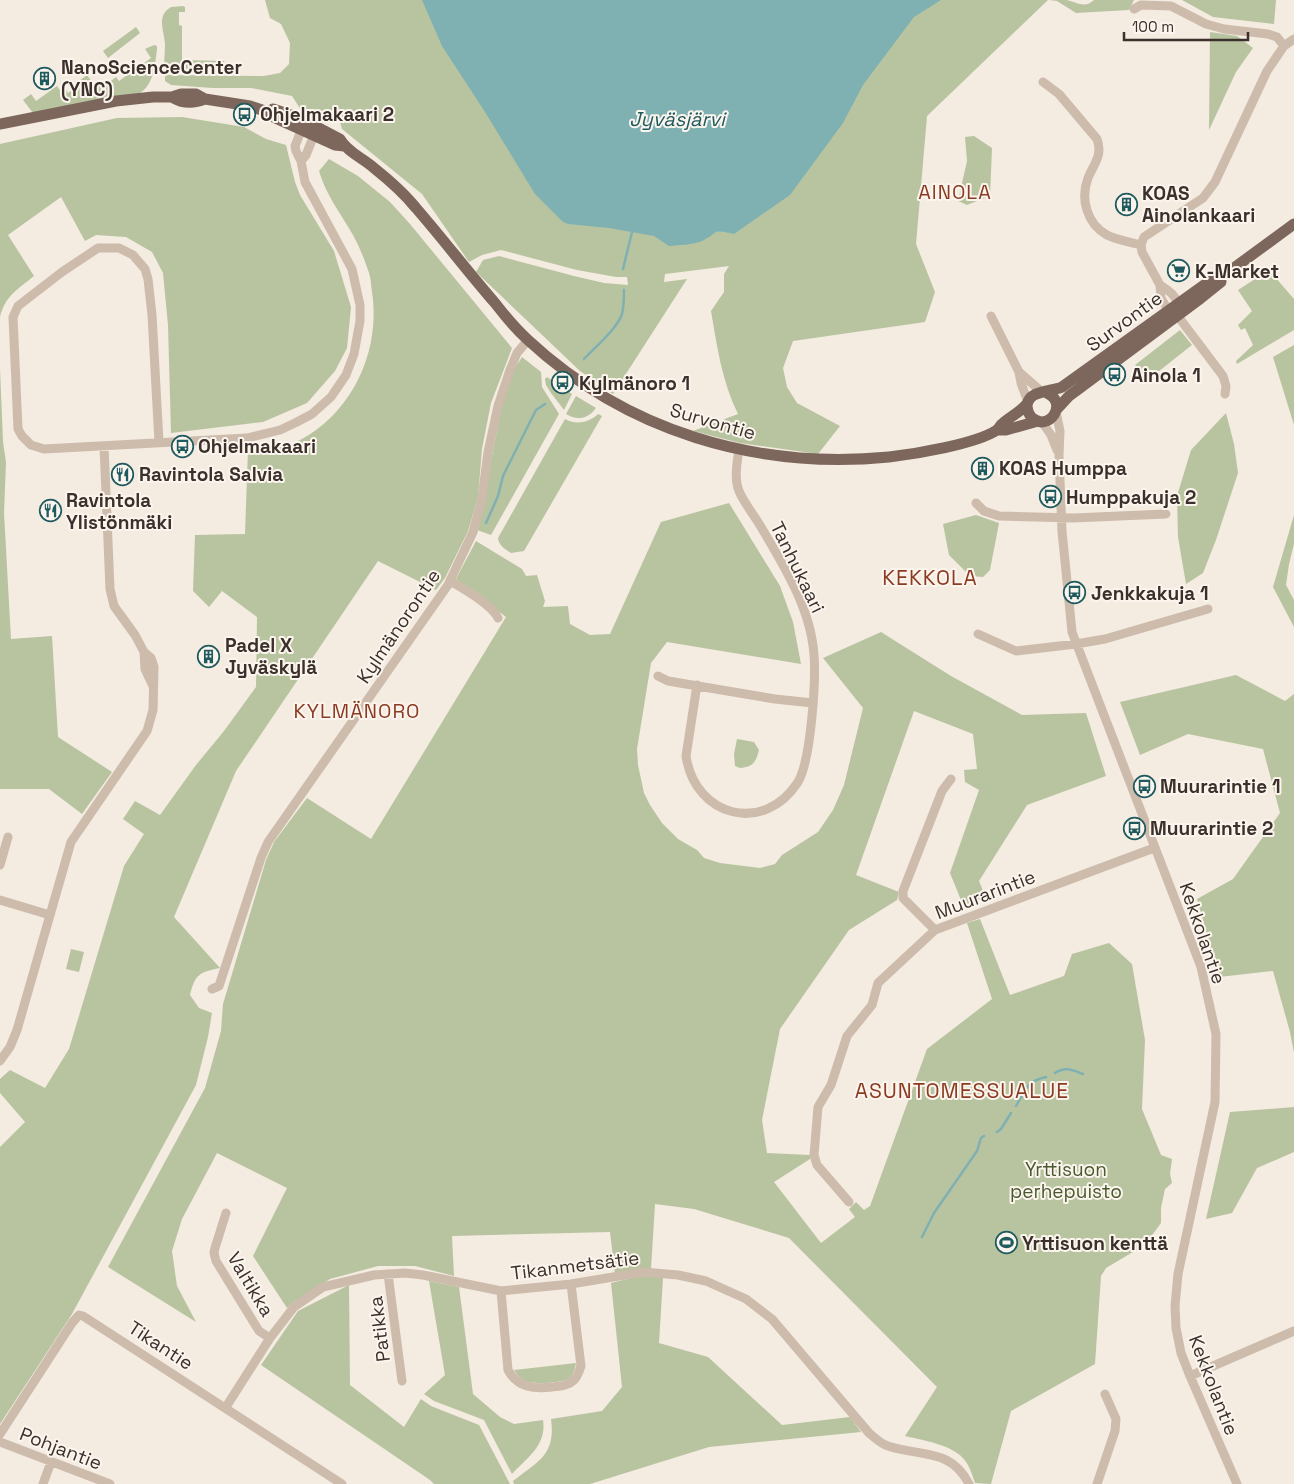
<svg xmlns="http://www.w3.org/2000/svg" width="1294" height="1484" font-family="'Space Grotesk',sans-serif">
  <rect width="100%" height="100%" fill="#f4ebe1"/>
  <path fill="#b8c4a0" d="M265,0H1048L927,116L916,244L935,292L925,322L793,341L783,368L787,387L797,403L840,426L818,454L740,443L693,431L738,414C722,382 717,346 711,311L724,292V274L729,266L665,274L664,282L687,279L613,394L580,371L476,272L483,260L499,256L574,276L604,283L628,285L627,277H616L577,270L501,250L482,255L469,262L422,194L342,129L339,118L313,109L301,110L292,96L251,88H213L171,85L165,81V75L264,76L280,73L289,64L290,43L281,24L270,18Z
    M1049,0C1055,0 1061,0 1066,0C1077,2 1085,9 1094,0H1134L1129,10L1076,13L1057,1Z
    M1182,0H1276L1274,24L1213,17Z
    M183,6L185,7V12H179V25L182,26V60L224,61L225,68L164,69C164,60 165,52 165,44C164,30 156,16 171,7Z
    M136,27L140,33L108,58L103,51Z
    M1210,32L1237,36L1253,48L1236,72L1209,130Z
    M154,45L157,46V49C155,65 154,84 140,93L33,113L23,100L31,94L36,101L57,86L62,93L66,90L68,93L81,83L79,81L87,75L94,85L98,82L97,80L103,87L116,77L119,81L151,58L145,49Z
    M182,117L244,127L266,139L286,145L295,182L300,195L334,251L351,307L347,348L335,371L307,403L263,422L171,433L168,325L163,273L152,252L126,237L96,235L85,241L61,197L8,235L34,276C18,289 5,296 0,317V144L117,118Z
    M974,136L992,148L990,196L967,205L958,201L967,161L965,137Z
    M329,159L358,176L390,202L410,224L512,348L491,403L482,449L478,497L468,531L445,578L436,590L378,561L236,771L174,917L220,968C200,972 195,974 190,995L199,1008L212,1013L208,1037L196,1085L72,1314L0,1424V1147L25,1122L0,1093V1079L10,1070L45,1088L69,1049L124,866L144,834L123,819L135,801L160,815L196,765L224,731L256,687L257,617L222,591L209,607L193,591L195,535L245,534L248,450C265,449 284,449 300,440C353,412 381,350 372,292C371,285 371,277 368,270C364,258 359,246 353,235C341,214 326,195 319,171Z
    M1269,270L1294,299V330L1237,364L1236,361L1253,345L1245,328L1241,330L1238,325L1252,311L1238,290Z
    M1180,330L1192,345L1149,379L1135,365Z
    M1294,345V425L1273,357Z
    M522,357L541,372L542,387L559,414L491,535L477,530L502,406L513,371Z
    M0,368L3,442L6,462L4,513L11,639L52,636L58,737L112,772L82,814L49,789H0Z
    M547,377L572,394L564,410L551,393L546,385L545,379Z
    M576,396L596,408C588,419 577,421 566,414Z
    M1226,413L1234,444L1238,473L1216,540L1203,573L1186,584L1178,537L1177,496L1191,450Z
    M598,414L602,416L524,551L511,553C505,549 499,546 498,538L565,419C575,425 589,423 598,414Z
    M729,503L780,586L793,622L801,664L667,642L651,663L637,749L638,765L644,793L650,805L662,823L678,839L697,850L704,858L720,863L760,868L775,864L782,855L818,832L833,810L844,785L863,708L823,658L881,632L951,676L1022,715L1086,713L1106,776L1027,805L979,881L986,898L963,905L950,873L979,790L965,782L964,770L977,769L973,734L914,711L856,875L899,892L897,900L849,930L780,1029L762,1120L767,1153L810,1155V1159L774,1182L821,1243L855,1217L849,1209L856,1202L864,1210L870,1206L927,1049L992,999L967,923L980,919L1010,995L1064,976L1072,954L1109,943L1132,964L1145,1040L1142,1109L1161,1155L1172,1159L1170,1174L1172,1183L1165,1189L1161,1208V1223L1153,1234L1138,1249L1106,1268L1101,1276L1095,1364L1011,1411L991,1484L975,1483C973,1477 971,1471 968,1465C958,1445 925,1441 905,1436L937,1387L789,1238L694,1209L655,1204L651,1269L615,1274L610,1232L452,1236L454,1276L415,1266H378L330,1279L292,1303L287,1308L253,1256L287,1188L217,1153L182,1219L172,1251L177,1286L196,1322L108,1267L205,1088L221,1031L223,1004L266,860L274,842L307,798L371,839L506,617L456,579L476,541L522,569L526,576L537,575L545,601L543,607L568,606L570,624L590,635L610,634L661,522Z
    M976,515L999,523L990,570L983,577L970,576L949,555L943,524Z
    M1294,515V544L1289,564L1286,585L1294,600V627L1273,587Z
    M1236,675L1285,701L1294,694V1053L1290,1032L1273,971L1219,977L1197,899L1233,879L1280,813L1263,749L1188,734L1140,755L1120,702Z
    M737,739L754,742L759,750C756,762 753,767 740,768L735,766L734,754Z
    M71,949L84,952L79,972L66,969Z
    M1294,1107V1152L1257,1168L1232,1213L1206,1219L1230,1112Z
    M644,1275L663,1278L659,1343L708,1357L782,1425L850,1417L861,1432L709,1447L590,1484H514L513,1481C538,1461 556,1455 551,1419L602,1411L622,1387L611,1283Z
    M429,1281L459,1287L473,1394L500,1417L514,1424L543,1420C547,1445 527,1458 512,1474L484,1420L434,1401L424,1394L445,1375Z
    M349,1285L350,1385L404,1427L421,1399L431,1406L479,1425L510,1484H434L430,1480L261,1365L298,1311Z
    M576,1363C575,1368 574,1374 570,1378C564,1383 532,1385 525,1381C520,1378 517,1375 514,1370Z"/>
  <path fill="#7fb0b2" d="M422,0H941L914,17L863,85L843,123L790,195L734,234C709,229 721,232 702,241C693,245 679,245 669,246L654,236L609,228L568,224L563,222L535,194L485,112L442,46Z"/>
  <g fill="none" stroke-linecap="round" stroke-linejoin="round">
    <path stroke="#7fb0b2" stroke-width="2.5" d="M623,269L632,232
      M584,359C595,347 617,329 622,314C624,306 624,298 624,290
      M486,523L498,496L503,476L536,410L545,404
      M1055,1073C1065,1066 1073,1070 1083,1074
      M1016,1106C1025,1090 1027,1081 1046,1077
      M997,1132L1001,1129L1011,1113
      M922,1237L934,1213L977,1151L981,1138L984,1136"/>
    <path stroke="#cdbbac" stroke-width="9" d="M1134,9L1141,5L1171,6L1206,24L1224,29L1268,34L1277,37L1284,46
      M1043,82L1059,94L1097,139C1103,155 1094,164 1088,178C1080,199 1087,224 1107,235C1117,240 1130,242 1141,245
      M301,161L306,155L316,130
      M1160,285C1170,291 1179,298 1178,310
      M1173,313L1168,310L1161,298L1160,285L1142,252L1141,245L1144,237L1203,198L1215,182L1267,71L1284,46L1294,39
      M1177,315L1223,376L1226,386L1225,394
      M991,316L1019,372L1021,383L1028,402
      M1019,372L1042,392
      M1056,412L1060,431L1059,455L1062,531L1072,632L1201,967L1216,1034L1215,1102L1178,1274L1175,1306L1176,1328L1181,1353L1190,1376L1237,1484
      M1042,422L1051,435L1057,450
      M159,442L152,315L148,279L145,269L133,255L119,248H98L62,272L18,306L13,317L18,429L22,436L31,445L44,449L247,438L280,430L295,423L312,414L331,397L346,375L354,354L360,321V305L352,269L305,182L301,161L296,151L295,146L303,126
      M976,503L984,511L999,516L1073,518L1166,514
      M450,581C464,589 491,604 498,618
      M978,634L1016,651L1076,644L1105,639L1208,609
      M144,652L145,669L153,686
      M658,676L668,681L775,699L813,703
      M697,685L686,756C695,817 764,835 798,782C811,760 816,681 814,655C811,609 784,566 761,527C754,515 744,503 739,491C734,479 737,462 739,450
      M0,865L8,837
      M0,900L50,915
      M935,930L903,898V891L942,791L951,779
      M212,989L219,986L261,858L268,842L448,585L473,532L482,498L488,452L498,406L510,370L517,353L528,340
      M0,1061L10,1047L17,1030L71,842L147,731L153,710L154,667L151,658L144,652L135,635L114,606L110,589L104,446
      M849,1202L817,1165L814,1155L818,1107L831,1085L847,1036L872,1005L878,983L935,930L1154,848
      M226,1213L215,1248L214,1253L216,1261L259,1331L270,1338
      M388,1274L402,1381
      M501,1291L508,1370C518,1388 534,1389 552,1387C560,1386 568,1386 574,1380C578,1376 579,1371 581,1366L571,1284
      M1190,1376L1294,1331
      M226,1407L270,1338L294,1307L323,1287L374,1275L405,1273L423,1275L501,1291L571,1284L643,1272L678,1275L706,1281L746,1299L772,1319L869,1433C875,1438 881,1444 888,1446C921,1457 951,1448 969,1484
      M0,1434L72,1323L79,1315L83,1316L342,1484
      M0,1442L110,1484
      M43,1484L51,1462
      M1097,1484L1115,1431L1116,1419L1105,1394"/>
    <path stroke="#7d675c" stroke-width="11" d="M172,97C183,104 193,104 205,99
      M268,112L273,109L300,118L340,139C347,152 363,158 374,168C389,180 404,193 416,208C443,239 468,272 495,303C505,316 516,329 528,340C626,431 756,470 889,457C915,454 976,444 997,430C999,428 1000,426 1002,424C1011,416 1019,413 1027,404
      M0,124L116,101L153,97H172L181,94H196L205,99L250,106L268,112L271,116L335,145L344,146
      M1045,392C1071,402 1048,434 1031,417C1029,414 1027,410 1027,406C1028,390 1051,392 1062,387L1214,278L1223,276L1294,224
      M1057,409L1069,396L1201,298L1221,282
      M997,430H1006L1038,421"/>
  </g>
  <defs>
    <symbol id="building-ring" viewBox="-11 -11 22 22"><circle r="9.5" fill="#fbf5ee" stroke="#1f5a5e" stroke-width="1.5"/><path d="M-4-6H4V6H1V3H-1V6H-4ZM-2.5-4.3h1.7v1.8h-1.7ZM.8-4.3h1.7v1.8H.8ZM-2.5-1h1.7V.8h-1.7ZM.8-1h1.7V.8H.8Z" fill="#1f5a5e"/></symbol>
    <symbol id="bus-ring" viewBox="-11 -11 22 22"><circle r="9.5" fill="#fbf5ee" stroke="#1f5a5e" stroke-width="1.5"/><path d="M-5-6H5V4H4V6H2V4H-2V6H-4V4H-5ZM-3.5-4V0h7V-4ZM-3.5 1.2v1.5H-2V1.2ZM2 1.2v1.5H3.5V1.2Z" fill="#1f5a5e"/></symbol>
    <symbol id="supermarket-ring" viewBox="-11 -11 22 22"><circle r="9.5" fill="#fbf5ee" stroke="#1f5a5e" stroke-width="1.5"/><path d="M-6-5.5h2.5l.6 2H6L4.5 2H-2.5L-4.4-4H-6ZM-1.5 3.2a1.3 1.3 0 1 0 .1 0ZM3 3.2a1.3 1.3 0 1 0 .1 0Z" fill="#1f5a5e"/></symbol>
    <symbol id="restaurant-ring" viewBox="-11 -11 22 22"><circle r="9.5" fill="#fbf5ee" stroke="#1f5a5e" stroke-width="1.5"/><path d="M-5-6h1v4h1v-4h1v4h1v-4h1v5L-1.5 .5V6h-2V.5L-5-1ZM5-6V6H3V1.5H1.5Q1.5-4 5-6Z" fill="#1f5a5e"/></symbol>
    <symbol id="stadium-ring" viewBox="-11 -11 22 22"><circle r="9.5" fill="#fbf5ee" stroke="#1f5a5e" stroke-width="1.5"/><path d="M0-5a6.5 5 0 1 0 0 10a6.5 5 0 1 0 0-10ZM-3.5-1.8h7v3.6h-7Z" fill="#1f5a5e"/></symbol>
  </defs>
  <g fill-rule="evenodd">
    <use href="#building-ring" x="32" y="66" width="25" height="25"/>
    <use href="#bus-ring" x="232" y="102" width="25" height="25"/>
    <use href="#building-ring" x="1114" y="192" width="25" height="25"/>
    <use href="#supermarket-ring" x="1166" y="258" width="25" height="25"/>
    <use href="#bus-ring" x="1102" y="362" width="25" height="25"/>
    <use href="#bus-ring" x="550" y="370" width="25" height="25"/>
    <use href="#bus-ring" x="170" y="434" width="25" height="25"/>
    <use href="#building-ring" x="970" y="456" width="25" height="25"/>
    <use href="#restaurant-ring" x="110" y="462" width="25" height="25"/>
    <use href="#bus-ring" x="1038" y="484" width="25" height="25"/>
    <use href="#restaurant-ring" x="38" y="498" width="25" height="25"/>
    <use href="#bus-ring" x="1062" y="580" width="25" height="25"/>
    <use href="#building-ring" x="196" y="644" width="25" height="25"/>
    <use href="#bus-ring" x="1132" y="774" width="25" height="25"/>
    <use href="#bus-ring" x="1122" y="816" width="25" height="25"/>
    <use href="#stadium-ring" x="994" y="1230" width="25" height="25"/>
  </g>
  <g text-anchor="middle" stroke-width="4" stroke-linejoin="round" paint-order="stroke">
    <g font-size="19" font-weight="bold" fill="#3b302b" stroke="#fbf5ee" text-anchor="start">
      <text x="61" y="74">NanoScienceCenter<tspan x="61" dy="22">(YNC)</tspan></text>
      <text x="260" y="121">Ohjelmakaari 2</text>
      <text x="1142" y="200">KOAS<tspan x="1142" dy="22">Ainolankaari</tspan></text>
      <text x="1195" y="278">K-Market</text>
      <text x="1131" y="382">Ainola 1</text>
      <text x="579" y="390">Kylmänoro 1</text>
      <text x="198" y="453">Ohjelmakaari</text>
      <text x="999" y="475">KOAS Humppa</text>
      <text x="139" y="481">Ravintola Salvia</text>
      <text x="1066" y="504">Humppakuja 2</text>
      <text x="66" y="507">Ravintola<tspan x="66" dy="22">Ylistönmäki</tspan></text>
      <text x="1091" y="600">Jenkkakuja 1</text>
      <text x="225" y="652">Padel X<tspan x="225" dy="22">Jyväskylä</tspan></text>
      <text x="1160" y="793">Muurarintie 1</text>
      <text x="1150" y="835">Muurarintie 2</text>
      <text x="1022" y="1250">Yrttisuon kenttä</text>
    </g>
    <g font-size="19" fill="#3b302b" stroke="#fbf5ee">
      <text transform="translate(1124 321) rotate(-36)" y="7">Survontie</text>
      <text transform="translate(713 421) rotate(16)" y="7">Survontie</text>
      <text transform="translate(798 567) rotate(64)" y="7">Tanhukaari</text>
      <text transform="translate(398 626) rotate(-56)" y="7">Kylmänorontie</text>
      <text transform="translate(985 894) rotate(-21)" y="7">Muurarintie</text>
      <text transform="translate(1203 933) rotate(71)" y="7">Kekkolantie</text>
      <text transform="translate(575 1265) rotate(-7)" y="7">Tikanmetsätie</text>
      <text transform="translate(251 1284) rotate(59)" y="7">Valtikka</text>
      <text transform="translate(379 1329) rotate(-97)" y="7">Patikka</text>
      <text transform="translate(161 1345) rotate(33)" y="7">Tikantie</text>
      <text transform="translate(1214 1385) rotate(69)" y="7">Kekkolantie</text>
      <text transform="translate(61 1448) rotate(21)" y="7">Pohjantie</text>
    </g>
    <g font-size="19" fill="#4a5a2e" stroke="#fbf5ee">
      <text x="1066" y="1176">Yrttisuon<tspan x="1066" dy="22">perhepuisto</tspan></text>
    </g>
    <g font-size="20" font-style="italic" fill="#1f5a5e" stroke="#fbf5ee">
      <text x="677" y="126">Jyväsjärvi</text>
    </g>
    <g font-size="20" letter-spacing="1" fill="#8c3b22" stroke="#fbf5ee">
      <text x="955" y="199">AINOLA</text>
      <text x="357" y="718">KYLMÄNORO</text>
    </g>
    <g font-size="21" letter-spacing="1" fill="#8c3b22" stroke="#fbf5ee">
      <text x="930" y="585">KEKKOLA</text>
      <text x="962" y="1098">ASUNTOMESSUALUE</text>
    </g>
  </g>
  <path d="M1124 32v8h124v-8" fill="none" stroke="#3b302b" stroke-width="2.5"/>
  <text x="1132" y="32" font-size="15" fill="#3b302b" stroke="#fbf5ee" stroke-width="4" paint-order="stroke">100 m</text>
</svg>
